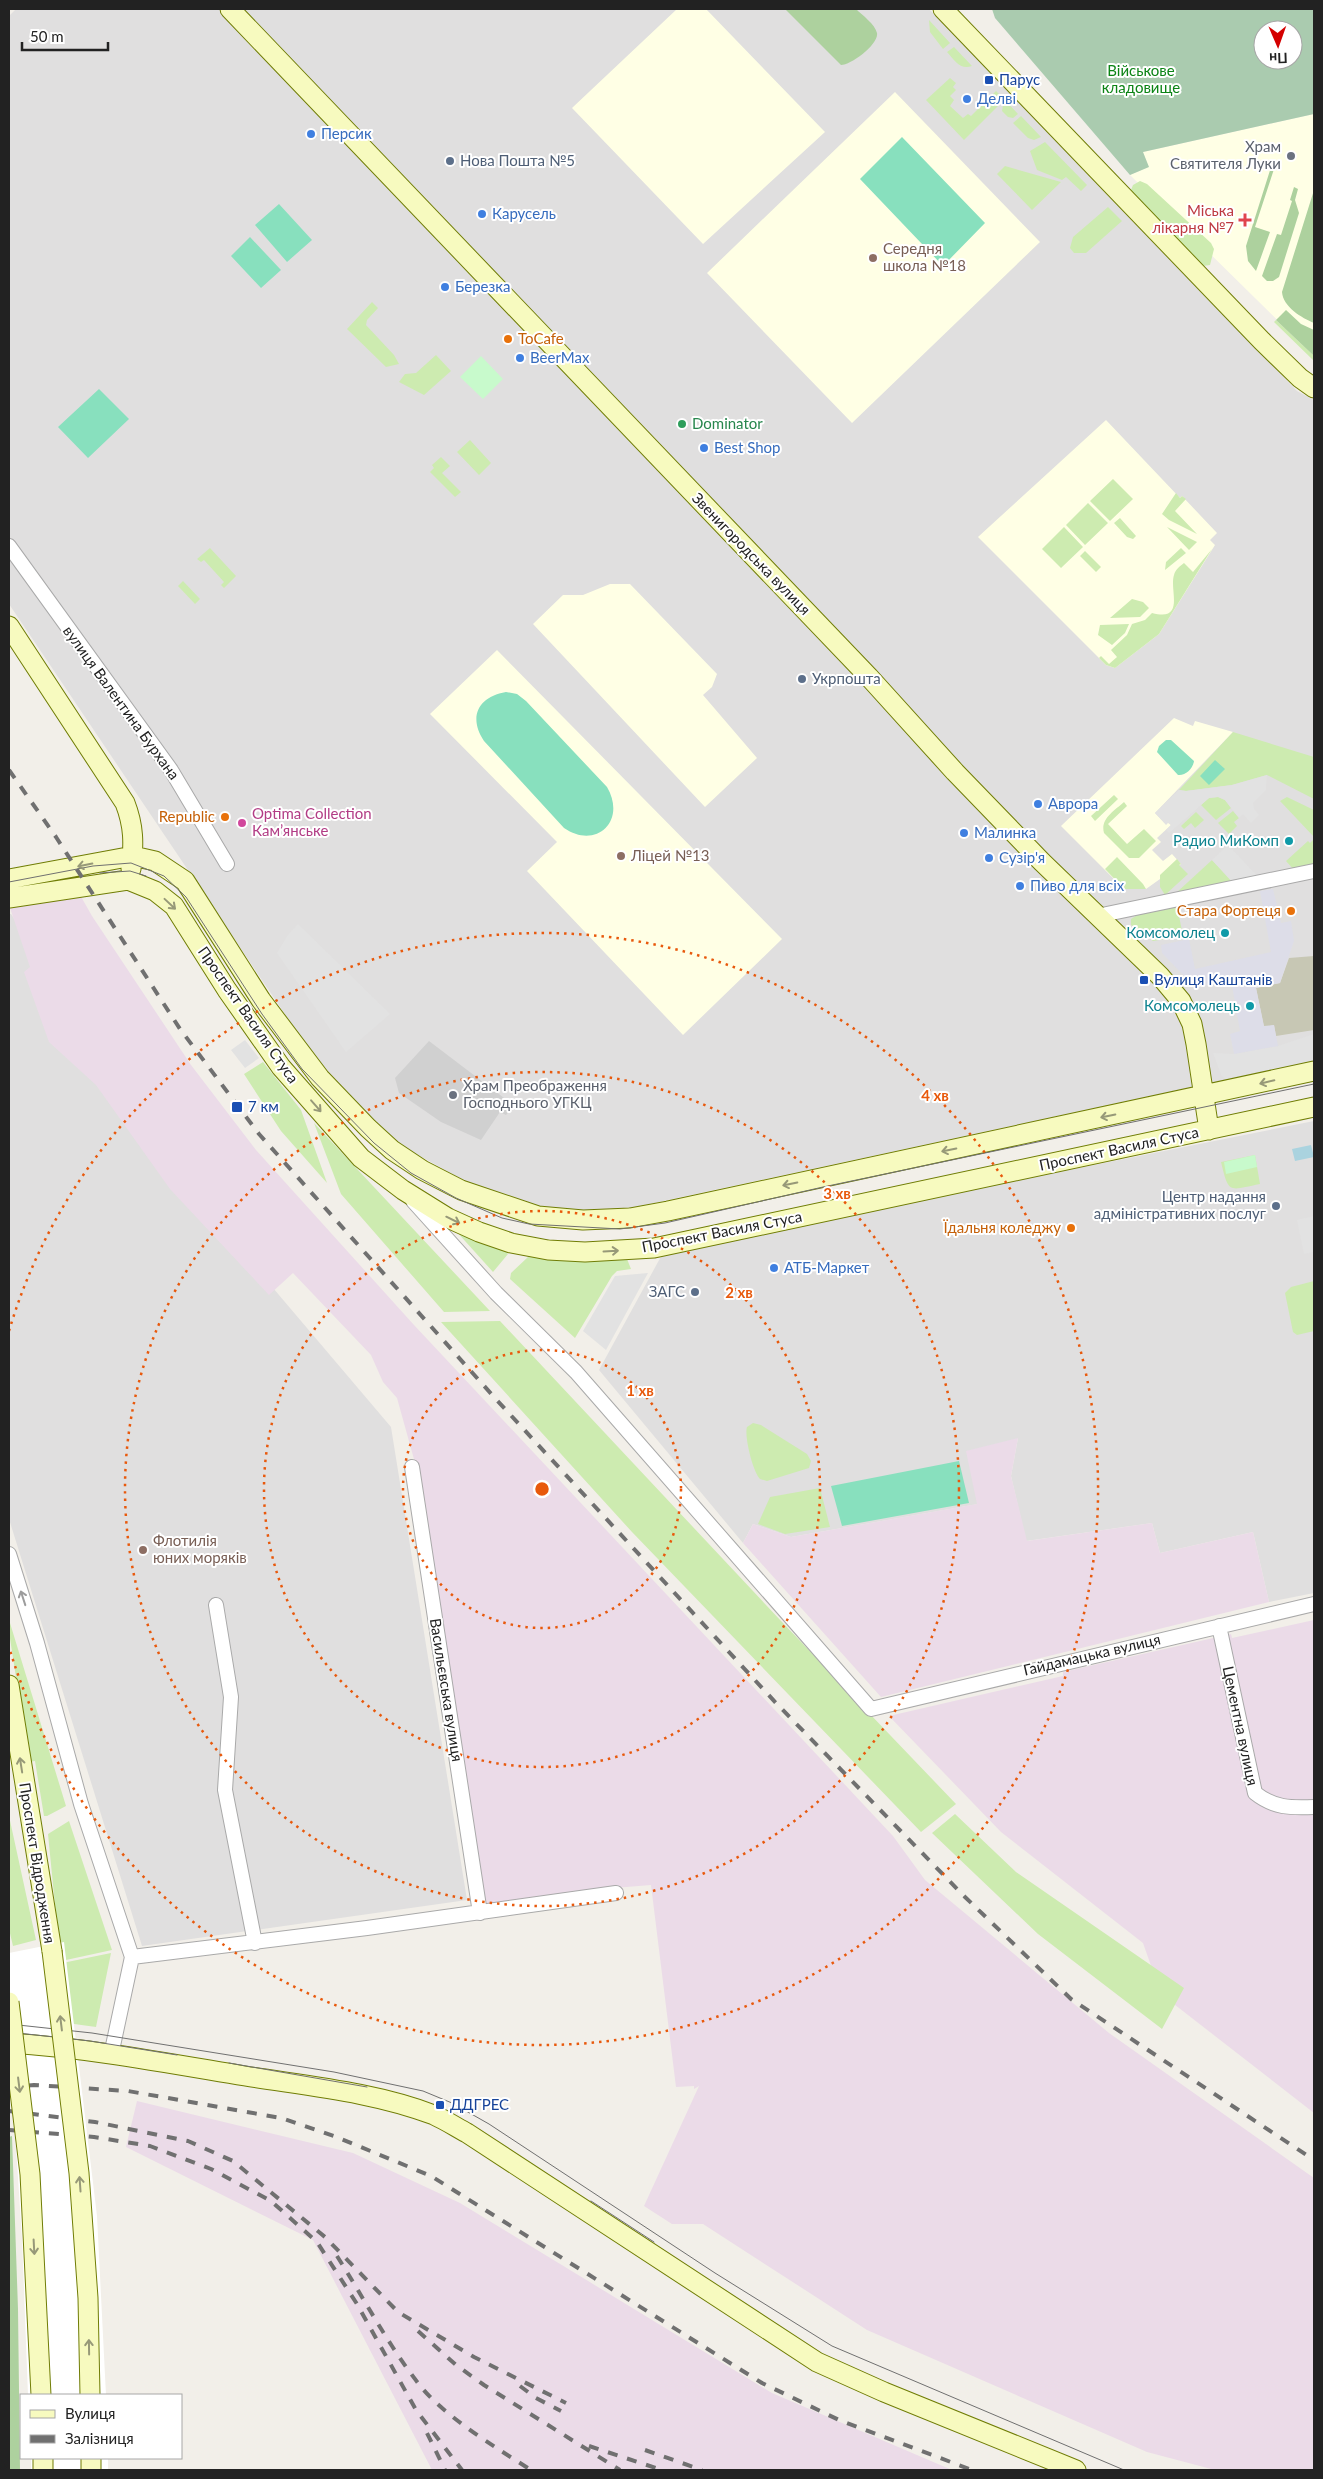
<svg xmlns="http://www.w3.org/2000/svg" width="1323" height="2479" font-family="Lato,sans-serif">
  <rect width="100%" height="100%" fill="#f2efe9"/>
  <path fill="#e0dfdf" d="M16,9H929L1297,391L1314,400V1061L631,1208L585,1213L539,1209L474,1186L402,1146L344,1102L9,604V16Z
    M9,914H11L262,1275L391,1427L467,1900L142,1946L9,1519Z
    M1314,1121V1593L1269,1602L1253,1532L1160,1553L1152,1523L1026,1541L1011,1476L1018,1438L978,1504L791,1537L753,1524L743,1543L599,1370L664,1251Z"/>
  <path fill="#ebdbe8" d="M79,893L92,916L191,1065L256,1150L414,1325L893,1836L925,1880L1109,2033L1314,2178V2470H1215L1147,2452L867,2330L703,2224H672L644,2206L699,2086L694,2089V2086L676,2087L651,1885L614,1888L482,1907L417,1470L397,1398L383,1382L371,1355L293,1273L269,1295L170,1189L96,1085L49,1042L24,972L30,967L10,908Z
    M1018,1438L1011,1476L1027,1541L1152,1523L1160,1553L1253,1532L1269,1602L881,1697L743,1543L753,1524L791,1537L977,1504L966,1451Z
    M1314,1620V2113L1161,1994L1143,1943L1001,1832L889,1716L1063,1676V1672L1231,1634L1232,1638Z
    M137,2101L353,2153L460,2203L772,2393L952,2470H432L313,2240L126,2147Z"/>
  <path fill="#ffffe5" d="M677,9H706L825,132L703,244L572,108Z
    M895,92L1040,242L852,423L707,273Z
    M1314,114V356L1130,175L1148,167L1143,152Z
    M1106,420L1180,498L1182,496L1217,533L1210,540L1215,545L1159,634L1115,668L1106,665L978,537Z
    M610,584H630L717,674L712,687L703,695L757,758L705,807L533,624L563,595H583Z
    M497,650L782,939L683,1035L527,871L557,842L430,714Z
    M1174,718L1193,726L1195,721L1233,732L1155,813L1166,824L1168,822L1171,825L1157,838L1161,842L1152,850L1163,861L1172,854L1181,864L1146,889H1124L1061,826Z"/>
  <path fill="#d0d0d0" d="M429,1041L508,1101L513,1107L506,1115L500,1112L481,1140L441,1122L399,1093L395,1078Z"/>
  <path fill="#c7c7b4" d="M1314,956V1030L1276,1036L1274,1025L1264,1027L1256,988L1280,983L1289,958Z"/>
  <path fill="#cdebb0" d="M929,20L950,43L943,49L930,32Z
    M954,47L972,66C960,70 955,61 947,52Z
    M950,78L956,83L953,87L956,90L950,96L954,100L950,106L963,118L968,114L971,116L996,91L1000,95L998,106L964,140L926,100Z
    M1004,99L1018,114L1013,118L1008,117L1002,111Z
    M1021,116L1041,137L1034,140L1028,138L1013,123Z
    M1045,142L1087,185L1081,191L1066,177L1062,180L1037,170L1030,151Z
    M1005,166L1061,182L1032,210L997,174Z
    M1140,181L1147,184L1211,243L1214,249L1210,265L1203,266L1131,190L1133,185Z
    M1108,207L1122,221L1086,253H1074L1070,248L1073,237Z
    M372,302L378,308L367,320L366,325L394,355L399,364L386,367L347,329Z
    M1276,320L1314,356V361L1274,322Z
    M436,355L451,371L424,395L399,382L405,374L416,373Z
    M470,440L491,463L479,475L457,452Z
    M441,457L450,466L442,473L461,492L455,497L430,472L434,468L432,465Z
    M1113,479L1133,499L1110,521L1090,501Z
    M1176,493L1180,498L1182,496L1186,499L1175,511L1197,534L1169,520L1162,514Z
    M1088,503L1108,523L1085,545L1066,525Z
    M1120,518L1136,536L1133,539L1127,537L1114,523Z
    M1064,527L1083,547L1061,568L1042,549Z
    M1167,527L1197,542L1189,550Z
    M210,548L236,576L224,588L221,585L224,582L204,560L201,562L197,559Z
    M1181,548L1186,553L1165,570L1166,562Z
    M1212,549L1159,634L1115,668L1106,665L1099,658L1101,656L1109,664L1117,657L1111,650L1127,635L1132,624L1145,620L1152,613C1186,622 1169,590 1174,575C1175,570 1180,566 1184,563L1193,572Z
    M1085,551L1101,567L1096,572L1080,556Z
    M183,581L200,599L195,604L178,586Z
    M1132,599L1143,602L1149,608L1140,617L1110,618Z
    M1129,624L1125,633L1112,645L1098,635L1100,625Z
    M1233,732L1314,757V799L1267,775L1232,785L1186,791L1179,790Z
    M1114,795L1118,799L1095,821L1091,816Z
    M1218,797L1225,800L1231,808L1216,820L1201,805L1209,798Z
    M1287,797L1314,810V837L1280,801Z
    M1124,802L1127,806L1108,824L1127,844L1144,829L1156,841L1139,858H1129L1104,833C1100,819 1114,811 1124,802Z
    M1233,811L1239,818L1234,822L1237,826L1229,834L1218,823Z
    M1196,812L1204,820L1195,828L1191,823L1184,829L1181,826Z
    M1314,839V866L1295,871L1286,861L1308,841L1310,843Z
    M1117,857L1143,884L1146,889H1124L1105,869Z
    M1177,859L1181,864L1179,865L1188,874L1165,895L1160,887V875Z
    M1212,860L1233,882L1176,893Z
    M1177,906L1183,936L1153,941L1131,925V919L1139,914Z
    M263,1062L301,1110L327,1183L281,1131L244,1074Z
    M314,1123L490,1311L444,1312L341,1194Z
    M1255,1155L1260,1184C1229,1190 1229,1195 1221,1162Z
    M456,1231L503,1248L508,1254L493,1272Z
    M528,1257L627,1259L631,1269L617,1271L612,1276L575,1338L510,1279L511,1273Z
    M1314,1281V1331L1297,1335L1293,1332L1285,1293L1291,1287Z
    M500,1321L782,1622L956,1804L921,1832L632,1532L441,1322Z
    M753,1423L761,1425L807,1454L811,1461L809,1468L767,1481L760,1479C753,1472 744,1436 747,1427Z
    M820,1488L830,1527L785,1534L758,1524L770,1497Z
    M10,1623L66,1806L47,1816H44L35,1761L29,1762L9,1632Z
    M955,1814L1016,1872L1184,1988L1162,2029L1038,1934L932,1833Z
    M9,1816L36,1940L13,1946L9,1929Z
    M69,1821L112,1950L66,1960L57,1925L48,1834Z
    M111,1953L96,2027L9,2015V1974Z"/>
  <path fill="#add19e" d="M785,9H856C862,15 875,24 877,33C879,44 851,65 841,65Z
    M1272,164L1275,166L1255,227L1270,232L1256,271L1248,261L1246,246Z
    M1294,187L1298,189L1295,200L1299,213L1279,277L1273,281H1267L1262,276L1277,234L1281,235L1292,201L1290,200Z
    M1314,190V323C1302,318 1283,307 1282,292Z
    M1286,310L1301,324L1314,330V356L1276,320Z
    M12,2136L18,2309L20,2470H9V2137Z"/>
  <path fill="#aacbaf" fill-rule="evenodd" d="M992,9H1314V114L1143,152L1149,167L1130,175L995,18ZM1263,30H1293V60H1263Z"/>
  <path fill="#c8facc" d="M481,356L503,379L483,399L460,377Z
    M1255,1155L1257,1167L1226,1174L1224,1162Z"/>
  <path fill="#88e0be" d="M902,137L985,223L943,266L860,179Z
    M279,204L312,240L287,262L255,225Z
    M250,237L281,270L261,288L231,256Z
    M99,389L129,419L88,458L58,427Z
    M506,692L517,694L526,701L607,787C627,821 596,850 564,828L484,741C468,717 478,697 506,692Z
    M1166,740H1171L1194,761C1193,769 1185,776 1178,775L1157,752L1159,746Z
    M1215,760L1225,769L1209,785L1200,776Z
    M959,1461L969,1503L842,1526L831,1486Z"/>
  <path fill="#e2e2e2" d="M1267,775L1266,790L1253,803L1254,809L1259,815L1251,823L1243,814L1239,818L1225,800L1218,797L1209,798L1169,833L1166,830L1171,825L1168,823L1166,825L1155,813L1179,790L1186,791L1232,785Z
    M1228,845L1260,879L1233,883L1212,860Z
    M298,924L390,1014L346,1052L277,953L288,935Z
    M1314,1034V1064L1227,1081L1221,1075L1213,1053L1234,1054L1278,1046Z
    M245,1040L259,1058L245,1068L231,1050Z
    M1314,1216V1252L1304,1254L1297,1220Z
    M648,1273L606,1350L583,1331L615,1276Z"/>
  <path fill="#dddde8" d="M1273,889L1281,923L1291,921L1294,941L1280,983L1256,988L1264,1026L1274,1025L1278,1046L1234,1054L1230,1034L1240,1031L1231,980L1195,987L1162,953L1161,945L1189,939L1195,969L1271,952L1260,891Z"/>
  <path fill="#aad3df" d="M1311,1145L1314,1157L1295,1161L1292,1149Z"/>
  <path fill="#fff" d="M64,1942L97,2216L106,2395H28L22,2239L16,2147L9,2089V1953Z
    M31,2458H108V2470H31Z"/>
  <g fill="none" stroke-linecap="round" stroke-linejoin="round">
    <defs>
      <path id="street" d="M9,546L171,770L227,864
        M1097,916L1314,871
        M413,1201L496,1293L576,1372L871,1709L1314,1604
        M412,1467L480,1913
        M9,1554L37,1643L81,1804L132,1957L111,2055
        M216,1605L231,1697L225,1790L255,1943
        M1219,1626L1255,1793C1274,1808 1290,1808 1314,1807
        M132,1957L367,1928L616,1893"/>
      <path id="secondary" d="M230,9L869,677L955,772L1042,862L1160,976L1181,1001L1192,1024L1196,1044L1209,1130
        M943,9L1262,341L1300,378L1314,388
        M9,626L125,803C134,826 134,844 131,869
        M9,879L133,856L155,861L185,881L261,1000L320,1078L368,1128L392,1150L422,1170L461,1190L538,1216L583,1220L630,1218L668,1211L1314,1071
        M128,880L155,891L174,906L227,990L281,1067L361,1158L403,1190L448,1218L479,1232L511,1243L548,1250L585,1252L654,1248L1314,1107
        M9,898L128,880
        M9,1685L52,1951
        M9,2043C88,2048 167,2063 245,2076C307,2086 374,2092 434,2115C445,2120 456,2127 467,2133L817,2362L884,2392L1076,2470
        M43,2458V2470
        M91,2458V2470"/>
    </defs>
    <use href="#street" stroke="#a9a9a9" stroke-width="16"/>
    <use href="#secondary" stroke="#707d05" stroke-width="21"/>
    <use href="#street" stroke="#fff" stroke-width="14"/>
    <use href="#secondary" stroke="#f7fabf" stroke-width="19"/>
    <path stroke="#707070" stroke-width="1" d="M100,873L130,871L146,876
      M9,882L93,866L131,863L164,876L186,897L262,1014L302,1069L374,1143L411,1173L456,1198L502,1218L529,1224L620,1229L665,1223L823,1187L1314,1084
      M9,2024L92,2033L334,2072L423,2091L452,2103L489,2124L715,2273L832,2346L1124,2470
      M9,2032L90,2041L177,2055
      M229,2063L367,2087
      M591,2201L654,2242"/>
    <path stroke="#707070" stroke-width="4" stroke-dasharray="10 10" stroke-linecap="butt" d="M9,770L56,837L180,1029L259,1134L494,1397L776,1703L965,1897L1071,1999L1314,2160
      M9,2087L34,2085L128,2091L281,2118L334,2136L431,2176L762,2383L839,2420L972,2470
      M9,2111L95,2122L188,2141L233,2161L325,2237L398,2312L474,2357L566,2403
      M9,2130L94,2137L150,2146L211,2169L271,2201L317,2242L357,2304L416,2410L462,2470
      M337,2256C365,2300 389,2347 422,2388C447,2418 498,2449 531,2470
      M418,2331L456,2365L484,2385L620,2470
      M520,2386L536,2398L561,2411
      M427,2433L445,2470
      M589,2446L662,2470
      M645,2450L702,2470"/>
    <defs>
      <path id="secondary-bridge" d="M52,1951L79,2173L88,2298L90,2395
        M9,2002L30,2174L41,2395"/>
    </defs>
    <use href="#secondary-bridge" stroke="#707d05" stroke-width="21" stroke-linecap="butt"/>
    <use href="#secondary-bridge" stroke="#f7fabf" stroke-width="19"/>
  </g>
  <defs><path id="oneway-shaft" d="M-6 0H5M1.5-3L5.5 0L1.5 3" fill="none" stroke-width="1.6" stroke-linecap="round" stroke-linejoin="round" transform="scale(1.25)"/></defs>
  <g stroke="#979978">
    <use href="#oneway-shaft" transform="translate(85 865) rotate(169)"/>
    <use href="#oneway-shaft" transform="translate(170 904) rotate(43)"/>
    <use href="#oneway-shaft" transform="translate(1267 1082) rotate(167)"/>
    <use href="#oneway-shaft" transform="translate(316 1106) rotate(49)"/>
    <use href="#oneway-shaft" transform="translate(1108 1116) rotate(168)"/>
    <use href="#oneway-shaft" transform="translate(949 1150) rotate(168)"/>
    <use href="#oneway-shaft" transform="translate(790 1184) rotate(168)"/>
    <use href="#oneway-shaft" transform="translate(453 1220) rotate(26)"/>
    <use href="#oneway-shaft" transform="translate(611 1251) rotate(-3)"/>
    <use href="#oneway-shaft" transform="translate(21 1765) rotate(-99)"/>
    <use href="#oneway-shaft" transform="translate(61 2023) rotate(-97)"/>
    <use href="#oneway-shaft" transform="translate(19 2085) rotate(83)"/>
    <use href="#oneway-shaft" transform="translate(80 2184) rotate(-94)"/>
    <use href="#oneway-shaft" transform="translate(34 2247) rotate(87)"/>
    <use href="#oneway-shaft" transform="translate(89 2347) rotate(-91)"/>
  </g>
  <use stroke="#9c9c9c" href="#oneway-shaft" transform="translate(23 1598) rotate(-108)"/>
  <g fill="none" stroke="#e8590c" stroke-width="2.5" stroke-dasharray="2.5 5">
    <circle cx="542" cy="1489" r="139"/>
    <circle cx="542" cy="1489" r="278"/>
    <circle cx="542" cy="1489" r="417"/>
    <path d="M9 1331A556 556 0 1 1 9 1647"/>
  </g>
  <g fill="#1a4fb4" stroke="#fff" stroke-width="2">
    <rect x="984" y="75" width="10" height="10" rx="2.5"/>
    <rect x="1139" y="975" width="10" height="10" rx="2.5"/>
    <rect x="231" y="1101" width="12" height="12" rx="2.5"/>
    <rect x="435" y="2100" width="10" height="10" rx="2.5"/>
  </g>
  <g fill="#3f7fe0" stroke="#fff" stroke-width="2">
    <circle cx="967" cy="99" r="5"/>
    <circle cx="311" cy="134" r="5"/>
    <circle cx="482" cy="214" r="5"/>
    <circle cx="445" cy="287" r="5"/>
    <circle cx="520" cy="358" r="5"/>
    <circle cx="704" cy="448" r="5"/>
    <circle cx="1038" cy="804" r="5"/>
    <circle cx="964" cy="833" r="5"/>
    <circle cx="989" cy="858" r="5"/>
    <circle cx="1020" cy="886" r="5"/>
    <circle cx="774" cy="1268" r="5"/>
  </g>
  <g fill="#6b7280" stroke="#fff" stroke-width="2">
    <circle cx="1291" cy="156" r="5"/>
    <circle cx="453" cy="1095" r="5"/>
  </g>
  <g fill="#5c6f8a" stroke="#fff" stroke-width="2">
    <circle cx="450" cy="161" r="5"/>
    <circle cx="802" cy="679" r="5"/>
    <circle cx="1276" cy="1206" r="5"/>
    <circle cx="695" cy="1292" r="5"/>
  </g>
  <path fill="#e0444e" stroke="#fff" stroke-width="2" d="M1242.5 212.5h5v5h5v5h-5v5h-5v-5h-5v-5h5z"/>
  <g fill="#8d6e63" stroke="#fff" stroke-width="2">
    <circle cx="873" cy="258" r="5"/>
    <circle cx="621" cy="856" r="5"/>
    <circle cx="143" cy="1550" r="5"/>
  </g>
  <g fill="#e8710a" stroke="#fff" stroke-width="2">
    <circle cx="508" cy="339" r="5"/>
    <circle cx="225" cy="817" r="5"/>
    <circle cx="1291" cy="911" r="5"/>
    <circle cx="1071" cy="1228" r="5"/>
  </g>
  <circle fill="#2e9e5b" stroke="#fff" stroke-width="2" cx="682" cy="424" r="5"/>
  <circle fill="#d1479c" stroke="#fff" stroke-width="2" cx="242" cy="823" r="5"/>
  <g fill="#0f9aa8" stroke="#fff" stroke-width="2">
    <circle cx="1289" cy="841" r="5"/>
    <circle cx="1225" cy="933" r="5"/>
    <circle cx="1250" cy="1006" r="5"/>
  </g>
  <g text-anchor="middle" stroke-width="4" stroke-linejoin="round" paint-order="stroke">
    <g font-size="15" fill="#0c8416" stroke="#fff">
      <text x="1141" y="76">Військове<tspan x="1141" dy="17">кладовище</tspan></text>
    </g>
    <g font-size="15" fill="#164399" stroke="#fff" text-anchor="start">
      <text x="999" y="85">Парус</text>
      <text x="1154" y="985">Вулиця Каштанів</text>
      <text x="248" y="1112">7 км</text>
      <text x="450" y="2110">ДДГРЕС</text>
    </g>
    <g font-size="15" fill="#366cbe" stroke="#fff" text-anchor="start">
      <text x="977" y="104">Делві</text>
      <text x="321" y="139">Персик</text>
      <text x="492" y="219">Карусель</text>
      <text x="455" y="292">Березка</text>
      <text x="530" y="363">BeerMax</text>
      <text x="714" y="453">Best Shop</text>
      <text x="1048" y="809">Аврора</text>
      <text x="974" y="838">Малинка</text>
      <text x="999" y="863">Сузір'я</text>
      <text x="1030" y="891">Пиво для всіх</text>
      <text x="784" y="1273">АТБ-Маркет</text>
    </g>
    <g font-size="15" fill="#5b616d" stroke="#fff" text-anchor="end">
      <text x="1281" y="152">Храм<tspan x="1281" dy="17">Святителя Луки</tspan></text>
      <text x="463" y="1091" text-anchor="start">Храм Преображення<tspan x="463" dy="17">Господнього УГКЦ</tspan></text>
    </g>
    <g font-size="15" fill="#4e5e75" stroke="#fff" text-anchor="start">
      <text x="460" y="166">Нова Пошта №5</text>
      <text x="812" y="684">Укрпошта</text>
      <text x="1266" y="1202" text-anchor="end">Центр надання<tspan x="1266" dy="17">адміністративних послуг</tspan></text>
      <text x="685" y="1297" text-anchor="end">ЗАГС</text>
    </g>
    <g font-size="15" fill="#be3a42" stroke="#fff" text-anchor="end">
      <text x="1234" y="216">Міська<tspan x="1234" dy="17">лікарня №7</tspan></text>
    </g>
    <g font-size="15" fill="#785e54" stroke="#fff" text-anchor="start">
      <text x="883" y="254">Середня<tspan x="883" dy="17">школа №18</tspan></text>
      <text x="631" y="861">Ліцей №13</text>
      <text x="153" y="1546">Флотилія<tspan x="153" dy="17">юних моряків</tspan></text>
    </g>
    <g font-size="15" fill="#c56008" stroke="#fff" text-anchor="end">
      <text x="518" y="344" text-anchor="start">ToCafe</text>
      <text x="215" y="822">Republic</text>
      <text x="1281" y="916">Стара Фортеця</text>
      <text x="1061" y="1233">Їдальня коледжу</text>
    </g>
    <g font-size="15" fill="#27864d" stroke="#fff" text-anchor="start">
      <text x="692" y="429">Dominator</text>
    </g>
    <g font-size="15" fill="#222" stroke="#fff">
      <text transform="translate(751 554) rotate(46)" y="5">Звенигородська вулиця</text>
      <text transform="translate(121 703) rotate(54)" y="5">вулиця Валентина Бурхана</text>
      <text transform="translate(248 1015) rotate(55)" y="5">Проспект Василя Стуса</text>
      <text transform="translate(1119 1149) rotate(-12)" y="5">Проспект Василя Стуса</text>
      <text transform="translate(722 1232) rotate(-11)" y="5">Проспект Василя Стуса</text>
      <text transform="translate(1092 1655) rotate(-13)" y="5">Гайдамацька вулиця</text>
      <text transform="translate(446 1690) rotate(81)" y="5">Васильєвська вулиця</text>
      <text transform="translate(1240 1726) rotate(78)" y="5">Цементна вулиця</text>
      <text transform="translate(37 1863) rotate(81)" y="5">Проспект Відродження</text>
    </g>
    <g font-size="15" fill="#b23c85" stroke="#fff" text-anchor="start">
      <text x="252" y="819">Optima Collection<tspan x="252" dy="17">Кам’янське</tspan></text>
    </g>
    <g font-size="15" fill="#0d838f" stroke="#fff" text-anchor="end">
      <text x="1279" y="846">Радио МиКомп</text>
      <text x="1215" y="938">Комсомолец</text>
      <text x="1240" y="1011">Комсомолець</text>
    </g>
  </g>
  <circle cx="542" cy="1489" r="8" fill="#e8590c" stroke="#fff" stroke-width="2.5"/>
  <g font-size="15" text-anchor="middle" font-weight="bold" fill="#e8590c" stroke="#fff" stroke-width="4" stroke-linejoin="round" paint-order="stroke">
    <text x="935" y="1101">4 хв</text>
    <text x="837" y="1199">3 хв</text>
    <text x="739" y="1298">2 хв</text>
    <text x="640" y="1396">1 хв</text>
  </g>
  <rect width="1323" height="2479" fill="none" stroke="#222222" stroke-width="20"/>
  <rect x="20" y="2394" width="162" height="65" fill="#ffffff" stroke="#a7a7a7"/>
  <rect x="30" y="2410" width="25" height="8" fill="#f7fabf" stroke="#a7a7a7"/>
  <text x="65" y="2419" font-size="15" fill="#222222">Вулиця</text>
  <rect x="30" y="2435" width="25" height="8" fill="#707070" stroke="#a7a7a7"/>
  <text x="65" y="2444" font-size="15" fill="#222222">Залізниця</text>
  <g transform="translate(1278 45) rotate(178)"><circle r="24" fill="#ffffff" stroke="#a7a7a7"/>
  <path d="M0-4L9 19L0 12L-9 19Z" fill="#d40000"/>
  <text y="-8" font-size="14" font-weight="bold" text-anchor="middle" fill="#222222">Пн</text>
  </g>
  <path d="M22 42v8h86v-8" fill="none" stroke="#222222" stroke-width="2.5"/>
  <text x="30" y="42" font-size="15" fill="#222222" stroke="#ffffff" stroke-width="4" paint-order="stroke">50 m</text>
</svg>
